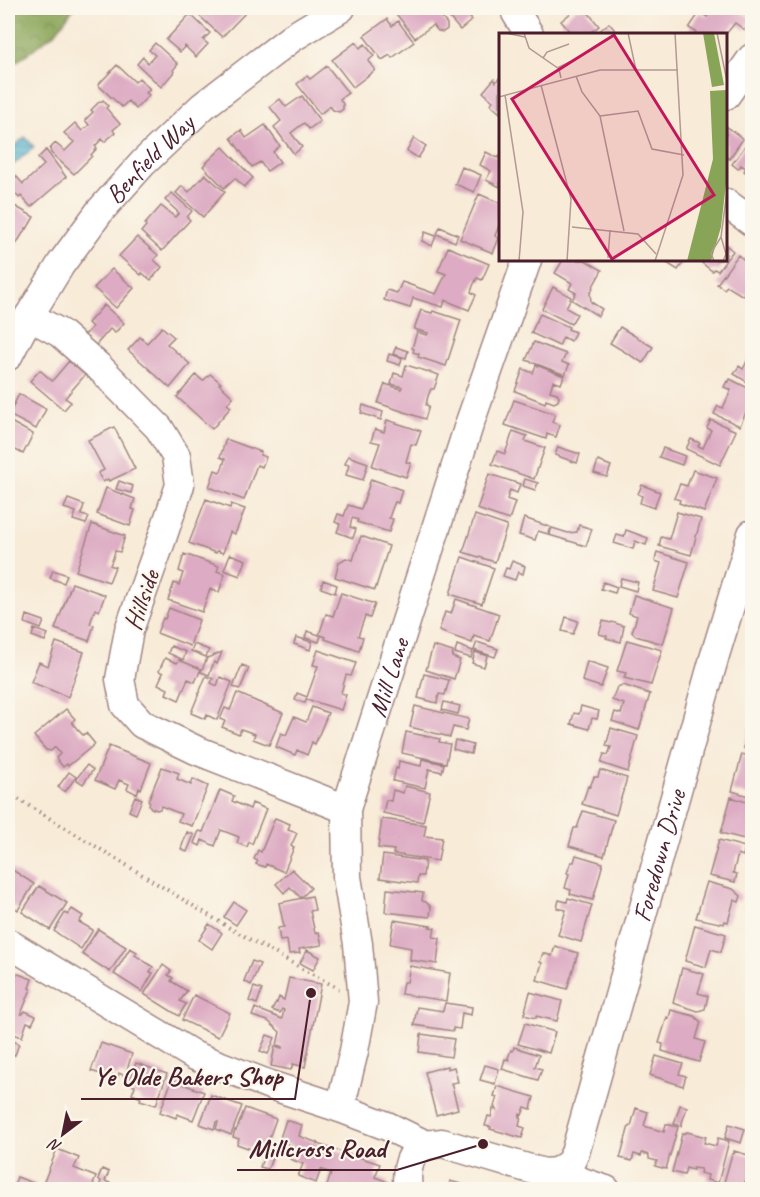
<svg xmlns="http://www.w3.org/2000/svg" width="760" height="1197" font-family="Caveat,sans-serif">
  <defs>
    <pattern id="forest-crowns" width="20" height="18" patternUnits="userSpaceOnUse" patternTransform="scale(1.5)"><rect width="20" height="18" fill="#88a456"/><path d="M2 6a3 3 0 1 1 6 0M12 15a3 3 0 1 1 6 0" fill="none" stroke="#718547"/></pattern>
    <pattern id="water-rules" width="6" height="5" patternUnits="userSpaceOnUse" patternTransform="scale(1.5)"><rect width="6" height="5" fill="#4eafcd"/><path d="M0 2.5h6" fill="none" stroke="#438ea7"/></pattern>
  </defs>
  <rect width="100%" height="100%" fill="#fbf7ec"/>
  <filter id="ink" filterUnits="userSpaceOnUse"><feTurbulence type="fractalNoise" baseFrequency=".0167" numOctaves="2"/><feDisplacementMap in="SourceGraphic" scale="12" xChannelSelector="R" yChannelSelector="G"/><feConvolveMatrix kernelMatrix="1 2 1 2 8 2 1 2 1" color-interpolation-filters="sRGB"/></filter>
  <filter id="wash" filterUnits="userSpaceOnUse"><feTurbulence type="fractalNoise" baseFrequency=".008" numOctaves="4" result="noise"/><feDisplacementMap in="SourceGraphic" scale="24" xChannelSelector="R" yChannelSelector="G"/><feGaussianBlur stdDeviation="1.35" result="paint"/><feColorMatrix in="noise" values="0 0 0 0 0 0 0 0 0 0 0 0 0 0 0 0 0 1.4 0 .05"/><feComposite in="paint" operator="in"/></filter>
  <g filter="url(#wash)">
    <rect width="100%" height="100%" fill="#f8ebd8"/>
    <path fill="url(#forest-crowns)" stroke="#696240" stroke-width="1.5" d="M8,8H74L55,33L8,68Z"/>
    <path fill="url(#water-rules)" stroke="#4c677c" stroke-width="1.5" d="M25,137L34,147L12,166L8,160V152Z"/>
    <g id="blocks">
      <path fill="#ddabc3" d="M191,8H250L222,37Z
        M406,8H434L447,24V29L443,32L438,31L433,25L415,38L397,15Z
        M441,8H468L464,10L472,20L460,30Z
        M577,8H588L589,9L587,11L599,26L588,34H572L561,21Z
        M697,8H736L752,19L745,30L735,23L726,34H694L696,32L689,28L700,12L707,17L708,15Z
        M190,14L210,33L203,40L208,44L196,57L185,46L180,52L166,40Z
        M387,19L392,26L398,21L414,42L392,58L390,55L382,60L364,36Z
        M609,23L618,34H596Z
        M356,42L360,48L365,44L374,56L368,61L375,70L353,87L332,60Z
        M155,43L178,64L173,70L174,72L161,87L137,64L143,57L148,63L155,55L149,50Z
        M117,65L135,82L139,78L150,89L146,93L149,95L136,109L128,101L122,107L98,85Z
        M327,66L348,93L340,99L343,104V109L339,112L333,110L330,106L320,114L297,84L307,76L310,79Z
        M500,77V113L490,104L493,101L483,92L494,79L496,82Z
        M302,96L320,121L309,129L304,123L291,133L302,147L294,154L274,127L281,121L270,107L280,99L286,107Z
        M103,100L108,106L106,108L120,124L113,130L115,133L104,142L102,139L95,146L97,148L91,155L92,156L74,174L51,153L50,149L55,143L65,151L74,142L64,133L75,123L82,131L89,125L85,120L93,112L91,110L100,101L101,102Z
        M265,125L280,146L273,152L280,162L267,171L260,162L252,167L231,138L241,130L246,138Z
        M726,126L743,139L729,159L726,156Z
        M752,136V177L744,171L746,168L741,165L738,169L732,164Z
        M414,138L426,146L418,158L407,151Z
        M223,147L253,178L244,187L235,178L224,188L203,166Z
        M46,150L66,177L31,207L21,196L19,198L8,185V171L10,169L23,184L44,165L38,158Z
        M486,152L498,158L499,156L500,157V187L486,180L491,171L480,165Z
        M462,167L481,175L474,192L455,184Z
        M205,174L225,192L203,217L176,193L182,186L189,192Z
        M172,193L192,211L187,217L190,220L162,251L141,232L146,226L145,224L161,206L175,217L179,213L165,200Z
        M479,194L500,203V223L495,236L499,238L493,253L460,239Z
        M13,205L34,217L27,229L26,228L17,243L8,238V215Z
        M440,227L458,235L455,242L437,234Z
        M425,232L436,236L432,246L422,241Z
        M137,237L158,255L154,260L162,267L151,280L142,273L141,275L119,256Z
        M726,245L733,251L718,271L714,269L712,271L702,263L704,260H726Z
        M448,247L489,264L482,280L477,278L473,286L471,292L476,295L469,310L445,300L443,307L413,298L410,308L384,300L387,290L397,293L402,282L436,294L446,274L438,271Z
        M738,255L752,266V300L744,294L743,296L727,286L724,289L717,284Z
        M563,260H585L602,270L592,288L593,289L590,293L591,302L602,309L598,316L572,300L576,293L569,289L572,283L555,273Z
        M665,260H685L678,270L664,261Z
        M112,269L134,288L116,308L94,288Z
        M553,287L571,297L566,308L577,314L571,324L542,309Z
        M104,305L124,323L115,333L110,329L96,345L84,336L92,327L88,323Z
        M421,310L432,313L433,311L461,320L446,366L418,357L419,354L413,352L414,349L412,348L417,332L427,335L428,333L414,329Z
        M540,314L569,327L568,329L575,332L571,341L563,337L559,346L531,333Z
        M162,327L174,337L167,344L190,364L170,388L128,350L140,337L147,343Z
        M620,327L653,347L643,363L610,343Z
        M534,342L566,354L562,362L569,365L565,375L526,360Z
        M396,347L408,351L406,358L393,354Z
        M752,352V385L734,374L739,366L743,369Z
        M389,354L402,358L400,365L387,361Z
        M69,361L85,375L65,398L71,402L64,410L30,381L40,370L52,381Z
        M406,365L439,375L434,389H431L428,396L426,405L429,406L425,419L378,403L385,384L401,389L402,387L391,384L394,373L403,376Z
        M536,365L564,376L561,384L553,381L550,391L557,393L559,397L558,401L554,403L546,400L545,403L515,391L523,369L533,373Z
        M210,374L221,383L219,384L233,397L227,404L231,407L212,429L177,397L196,375L203,381Z
        M730,379L752,390V398L740,426L714,414L718,406L723,408L731,390L724,387L727,381L729,382Z
        M19,394L46,409L36,429L9,415Z
        M514,400L555,414L552,422L560,425L556,437L547,434L546,439L505,425Z
        M363,405L383,412L381,420L361,413Z
        M387,420L421,431L416,445L411,444L406,462L411,463L406,477L372,466L380,443L371,441L375,429L384,432Z
        M711,420L736,431L720,465L686,449L691,439L700,443L698,446L703,448L711,430L707,428Z
        M9,421L33,434L23,454L8,446V424Z
        M114,427L135,469L109,481L108,479L103,482L98,473L104,470L88,440Z
        M513,431L527,436L525,441L545,448L534,479L492,464L497,451L505,454Z
        M226,439L261,452L260,455L266,457L262,467L257,465L244,500L209,487L215,470L220,472L223,466L225,459L220,457Z
        M558,447L580,454L577,463L555,455Z
        M663,448L685,456L682,465L659,457Z
        M348,456L368,463L363,480L346,475L349,465L345,464Z
        M598,461L611,466L607,477L594,473Z
        M693,470L717,478L704,512L679,503L680,500L674,498L680,484L687,486Z
        M489,474L520,484L517,493L510,490L507,499L515,502L509,520L477,509Z
        M371,479L402,490L398,503L395,502L392,509L389,518L393,519L389,532L357,522L358,520L352,518L350,527L356,529L353,538L337,532L340,524L335,522L338,514L344,516L348,505L361,509Z
        M525,479L538,483L535,490L523,486Z
        M119,481L133,486L131,493L116,489Z
        M642,485L660,492L654,508L640,503L642,496L638,494Z
        M106,488L135,499L132,509L135,510L130,526L97,514Z
        M68,499L84,505L81,515L89,517L86,524L73,520L76,512L64,508Z
        M206,499L230,508L231,504L245,509L235,534L230,532L223,553L217,551L216,553L189,543Z
        M677,512L701,519L691,555L659,546L661,537L669,539Z
        M475,515L507,526L495,562L463,552Z
        M524,518L550,527L548,534L538,531L535,540L519,535Z
        M92,524L125,536L120,552L115,551L113,558L110,565L115,567L109,582L76,571Z
        M579,525L592,529L586,546L549,535L552,528L568,533L577,532Z
        M626,530L648,538L646,545L635,541L633,549L614,543L617,535L624,537Z
        M361,536L389,546L375,590L335,577L339,562L346,558L353,560Z
        M657,552L689,562L678,598L653,591L661,563L655,561Z
        M184,554L219,566L217,571L225,574L219,592L210,589L202,612L168,600L174,583L179,585L183,573L179,571Z
        M230,554L246,560L240,576L224,570Z
        M462,557L494,568L482,604L450,594Z
        M512,561L525,566L523,574L518,572L515,580L503,576L506,568L509,569Z
        M53,570L67,575L64,583L50,578Z
        M621,578L638,582L636,591L619,586Z
        M323,580L337,585L335,593L321,588Z
        M603,582L617,587L615,593L601,589Z
        M72,583L105,595L99,611L95,609L90,624L94,625L89,641L55,629Z
        M341,593L375,604L370,618L365,616L358,636L363,637L359,651L325,639L326,637L321,635L319,642L305,638L307,631L319,635L326,614L333,616Z
        M634,595L674,608L663,644L636,636L632,632L637,616L629,613Z
        M456,599L499,614L490,641L474,636L472,643L439,631L445,612L451,614Z
        M169,608L199,620L190,646L157,633L163,618L165,619Z
        M27,615L44,621L41,629L25,623Z
        M566,617L578,621L573,634L562,631Z
        M603,621L611,623L612,622L624,626L621,642L606,638L607,636L599,634Z
        M34,629L48,634L45,641L32,636Z
        M296,637L312,642L310,650L294,644Z
        M627,640L662,650L651,685L624,678L626,673L617,671Z
        M56,642L84,652L68,697L31,682L39,662L48,666Z
        M477,642L498,649L495,657L474,650Z
        M194,644L209,650L206,657L191,651Z
        M457,645L473,651L471,658L455,653Z
        M171,646L186,652L183,660L168,653Z
        M433,646L453,652L452,657L460,660L454,679L426,670Z
        M318,650L356,663L351,676L346,675L341,693L346,695L341,710L306,699L305,703L295,700L297,693L307,697L318,666L313,665Z
        M222,652L217,664L214,662L209,675L201,672L207,658Z
        M475,652L487,656L484,667L472,663Z
        M165,658L177,663L179,660L201,669L195,682L188,679L179,700L166,694L168,689L158,684L163,673L159,671Z
        M587,661L608,668L601,687L582,681Z
        M242,665L249,668L240,689L233,687Z
        M424,674L449,680L445,695L439,694L437,703L418,698Z
        M206,676L213,679L211,683L217,686L220,677L232,682L217,720L207,715L205,719L191,713Z
        M623,685L650,694L639,730L612,721L615,712L621,714L624,704L612,700L617,687Z
        M237,693L283,713L269,745L253,739L255,734L241,729L239,734L222,727L225,721L220,719L225,708L230,710Z
        M444,702L460,706L458,714L442,710Z
        M415,706L469,719L466,730L453,727L450,737L410,727Z
        M581,706L599,711L597,719L592,718L589,729L571,724L574,713L579,714Z
        M312,707L328,713L315,744L312,742L307,755L297,750L295,755L276,747L281,733L286,735L294,717L306,722Z
        M66,709L75,719L72,722L77,729L83,735L86,733L95,744L68,766L67,764L63,767L56,758L60,754L55,747L51,751L46,750L34,736Z
        M752,720V751L744,748Z
        M611,728L638,736L628,772L601,763L604,754L608,755L611,747L606,746Z
        M406,732L440,739L439,742L450,744L446,763L402,753Z
        M455,740L473,745L471,754L453,749Z
        M109,746L151,763L141,789L139,788L137,794L127,789L129,784L119,780L115,789L95,780Z
        M742,754L752,757V797L732,791Z
        M422,759L444,764L442,772L429,769L425,788L393,781L396,768L398,769L399,761L421,766Z
        M87,765L93,770L83,784L76,779Z
        M162,767L179,773L177,779L191,785L193,779L208,786L192,826L178,821L181,814L161,806L160,809L157,810L151,808L149,805L150,802L148,801Z
        M600,770L627,778L616,815L582,804L588,786L590,787L594,777H598Z
        M69,772L76,777L65,792L58,787Z
        M405,786L430,792L423,822L383,813L386,800L391,801L393,790L403,793Z
        M220,790L234,796L232,801L250,809L252,803L266,809L252,844L249,842L247,847L237,843L239,837L221,830L215,846L202,840L200,846L194,843L199,831L203,832Z
        M135,796L142,799L136,814L129,811Z
        M731,797L752,804V840H748L721,833Z
        M583,811L614,820L604,856L569,846L574,828H577Z
        M275,818L290,824L288,830L297,833L291,846L294,847L284,872L266,864L265,867L256,864L258,861L254,859L258,850L261,852Z
        M382,819L426,825L424,836L442,838L438,861L393,854L394,850L378,848Z
        M187,832L194,835L187,852L181,849Z
        M719,840L745,847L743,856L738,854L733,873L737,874L735,882L709,876Z
        M383,855L425,861L423,876H418L417,883L380,878Z
        M576,855L603,863L593,900L570,894L571,890L565,888L569,874L567,873L571,862H574Z
        M8,867L34,884L18,910L8,903Z
        M292,869L311,888L301,898L290,887L284,893L276,884Z
        M707,882L733,889L741,896L739,902L734,900L728,922L725,921L724,924L696,918Z
        M39,886L67,903L50,930L22,912Z
        M387,889L423,893L422,901L426,902L431,907L430,917L385,912Z
        M312,896L315,910L310,911L315,933L319,932L322,945L299,949L300,953L289,954L287,940L280,941L278,928L284,927L279,903Z
        M568,898L592,905L581,942L558,935L566,910L557,908L559,900L567,902Z
        M234,902L246,910L236,925L224,917Z
        M72,909L83,916L79,922L93,930L81,949L54,931L65,913L68,915Z
        M394,920L431,926L430,927L435,928L433,937L440,938L437,964L410,960L411,948L390,944Z
        M209,924L222,933L212,949L199,940Z
        M695,925L726,934L721,952L711,949L706,967L685,961Z
        M98,929L126,947L110,972L82,954Z
        M555,946L578,953L567,989L537,980L542,963L540,962L543,953L552,956Z
        M130,948L137,952L135,955L153,967L150,972L153,973L142,992L114,974Z
        M307,950L320,957L313,970L300,963Z
        M252,961L260,964L251,985L244,981Z
        M163,965L171,971L168,975L173,978L171,981L187,991L180,1001L186,1004L179,1016L144,994Z
        M410,966L450,973L446,1001L401,994L403,982H407Z
        M682,968L704,974L698,993L708,996L705,1009L698,1011L673,1003Z
        M13,972L32,979L29,988L31,989L21,1014H23L25,1011L36,1016L32,1024L27,1022L22,1037L13,1034L10,1040L19,1044L15,1055L10,1053L9,1055L13,1056L9,1065H8V980H10Z
        M289,978L321,984L305,1067L293,1064L291,1070L271,1066L275,1046L282,1048V1046L277,1045L280,1032L268,1021L252,1016L255,1008L282,1019L284,1010L282,1009L280,1013L272,1010L276,1002L277,1003L279,997L284,1000Z
        M254,987L262,990L257,1004L249,1001Z
        M530,992L562,1001L557,1021L536,1016V1018L524,1015Z
        M194,995L230,1013L218,1037L182,1020Z
        M445,1003L472,1007L471,1015L462,1013L460,1029L453,1028V1031L414,1025L417,1007L443,1011Z
        M671,1010L694,1016L701,1022L696,1039L705,1042L699,1062L662,1051L663,1044L659,1043L667,1017L669,1018Z
        M525,1023L555,1032L549,1053L518,1044Z
        M421,1034L454,1039L451,1057L419,1052Z
        M267,1035L275,1038L268,1054L260,1051Z
        M101,1043L132,1054L125,1076L119,1073L118,1077L108,1073L107,1076L91,1071Z
        M514,1047L539,1055L535,1067L542,1069L538,1080L502,1069L505,1059L509,1060L508,1058L511,1050L513,1051Z
        M656,1056L683,1064L679,1074L686,1076L683,1086L650,1075Z
        M136,1063L167,1074L156,1105L140,1100L141,1098L132,1094L135,1086L128,1084Z
        M485,1065L499,1069L495,1084L480,1080Z
        M447,1066V1069L454,1067L458,1082L451,1083L458,1109L436,1115L425,1072Z
        M172,1080L204,1092L193,1120L177,1114L176,1118L160,1112Z
        M497,1086L534,1097L531,1109L525,1107L522,1115L520,1114L519,1117H521L519,1126L525,1128L522,1138L490,1129L491,1127L485,1126L488,1116L491,1117L493,1109L496,1110V1108L494,1107L497,1097L494,1096Z
        M211,1095L242,1106L231,1135L216,1129L218,1122H216L214,1129L200,1124Z
        M680,1105L687,1107L681,1126L674,1124Z
        M245,1108L276,1119L268,1141L266,1140L261,1153L237,1144L239,1139L233,1137L235,1130L236,1131Z
        M636,1108L648,1112L644,1126L664,1132L666,1124L678,1127L666,1169L655,1166L657,1161L649,1159V1155L642,1153L641,1156L634,1154L632,1161L620,1158L629,1126H631Z
        M286,1120L302,1125L299,1136L318,1143L317,1144L380,1164L375,1177L388,1182L385,1190H337L327,1186L331,1173L321,1169L316,1183L298,1176L303,1164L290,1159L295,1147L279,1141Z
        M729,1124L745,1129L741,1143L725,1138Z
        M687,1132L706,1137L704,1143L716,1146L718,1138L729,1141L718,1183L707,1180L708,1175L700,1173L701,1169L693,1168V1170L686,1168L684,1175L672,1172L682,1134Z
        M267,1146L275,1149L268,1169L260,1167Z
        M57,1149L79,1158L74,1168L96,1177L91,1190L41,1189Z
        M734,1151L752,1156V1184L745,1181L744,1184L737,1183L735,1189L723,1186L732,1154H734Z
        M102,1169L109,1172L105,1181L126,1190H98L101,1181L98,1179Z
        M17,1177L36,1184L34,1190H12Z
        M450,1181L468,1186L480,1190H448Z"/>
    </g>
  </g>
  <g filter="url(#ink)">
    <use href="#blocks" fill-opacity="0" stroke="#a18582" stroke-width="1.5"/>
    <g fill="none" stroke-linecap="round" stroke-linejoin="round">
      <defs>
        <g id="minor">
          <path d="M515,8L516,13L529,34"/>
          <path d="M726,95L752,58"/>
          <path d="M726,203L752,222"/>
          <path d="M29,316L60,333L100,368L159,428L176,456L180,485L161,541L129,630L120,679L125,705L142,724L196,750L346,809"/>
          <path id="s1" d="M8,356L29,316L61,264L100,211L143,163L203,106L293,37L341,8"/>
          <path d="M8,943L195,1056L270,1085L340,1108L387,1126L426,1145"/>
          <path id="s2" d="M340,1108L354,1051L363,1002L358,944L347,877L346,809L469,425L527,260"/>
          <path id="s3" d="M557,1172L570,1163L575,1153L715,655L752,534"/>
          <path d="M408,1190C406,1177 407,1157 419,1149C425,1144 434,1144 442,1143L544,1173L557,1172L585,1183L606,1190"/>
        </g>
      </defs>
      <use href="#minor" stroke="#a18582" stroke-width="31"/>
      <path stroke="#a18582" stroke-width="4" stroke-dasharray="1.5 4.5" stroke-linecap="butt" d="M8,793L233,930L339,989"/>
      <use href="#minor" stroke="#fff" stroke-width="28"/>
    </g>
  </g>
  <g text-anchor="middle" stroke-width="4.5" stroke-linejoin="round" paint-order="stroke">
    <g font-size="26" fill="#4a1f2b" stroke="#fbf7ec">
      <text dy="9" stroke="none"><textPath href="#s1" startOffset="244">Benfield Way</textPath></text>
      <text transform="translate(141 600) rotate(-71)" y="9">Hillside</text>
      <text dy="9" stroke="none"><textPath href="#s2" startOffset="441">Mill Lane</textPath></text>
      <text dy="9" stroke="none"><textPath href="#s3" startOffset="336">Foredown Drive</textPath></text>
    </g>
  </g>
  <g transform="translate(499 33)">
    <rect width="228" height="228" fill="#f8ebd8"/>
    <path d="M204,0H215L225,52L213,54ZM227,57L228,142L222,194L212,228H188L214,126L211,58Z" fill="#88a456"/>
    <path fill="none" stroke="#b29993" stroke-width="1.5" d="M7,0L26,4M25,0L30,15L60,36L62,45M129,0L137,37M218,0L228,48M44,25L48,19L70,11M58,35L77,26M77,43L83,59L101,83L125,198M42,52L72,166L68,228M6,62L24,179L20,228M0,64L101,37H179M101,83L139,78L153,116L185,122M73,194L139,201L157,221M109,225L111,197M156,228L184,142L176,0M215,228L212,220L222,204M224,228L227,221L222,204L228,158"/>
    <path fill="#c2185b" fill-opacity="0.15" stroke="#c2185b" stroke-width="3" d="M115,2L215,162L113,226L13,66Z"/>
    <rect width="228" height="228" fill="none" stroke="#4a1f2b" stroke-width="3"/>
  </g>
  <path fill="none" stroke="#4a1f2b" stroke-width="2" d="M311 993L295 1099H81M483 1144L397 1170H237"/>
  <g fill="#4a1f2b" stroke="#fbf7ec" stroke-width="2">
    <circle cx="311" cy="993" r="6"/>
    <circle cx="483" cy="1144" r="6"/>
  </g>
  <g font-size="27" text-anchor="middle" font-weight="bold" fill="#4a1f2b" stroke="#fbf7ec" stroke-width="4.5" stroke-linejoin="round" paint-order="stroke">
    <text x="188" y="1085">Ye Olde Bakers Shop</text>
    <text x="317" y="1157">Millcross Road</text>
  </g>
  <rect width="760" height="1197" fill="none" stroke="#fbf7ec" stroke-width="30"/>
  <g transform="translate(63 1134) rotate(212)" stroke="#fbf7ec" stroke-width="4.5" paint-order="stroke">
  <path d="M0-4.5L10 22L0 15L-10 22Z" fill="#4a1f2b"/>
  <text y="-9" font-size="16" font-weight="bold" text-anchor="middle" fill="#4a1f2b">N</text>
  </g>
</svg>
